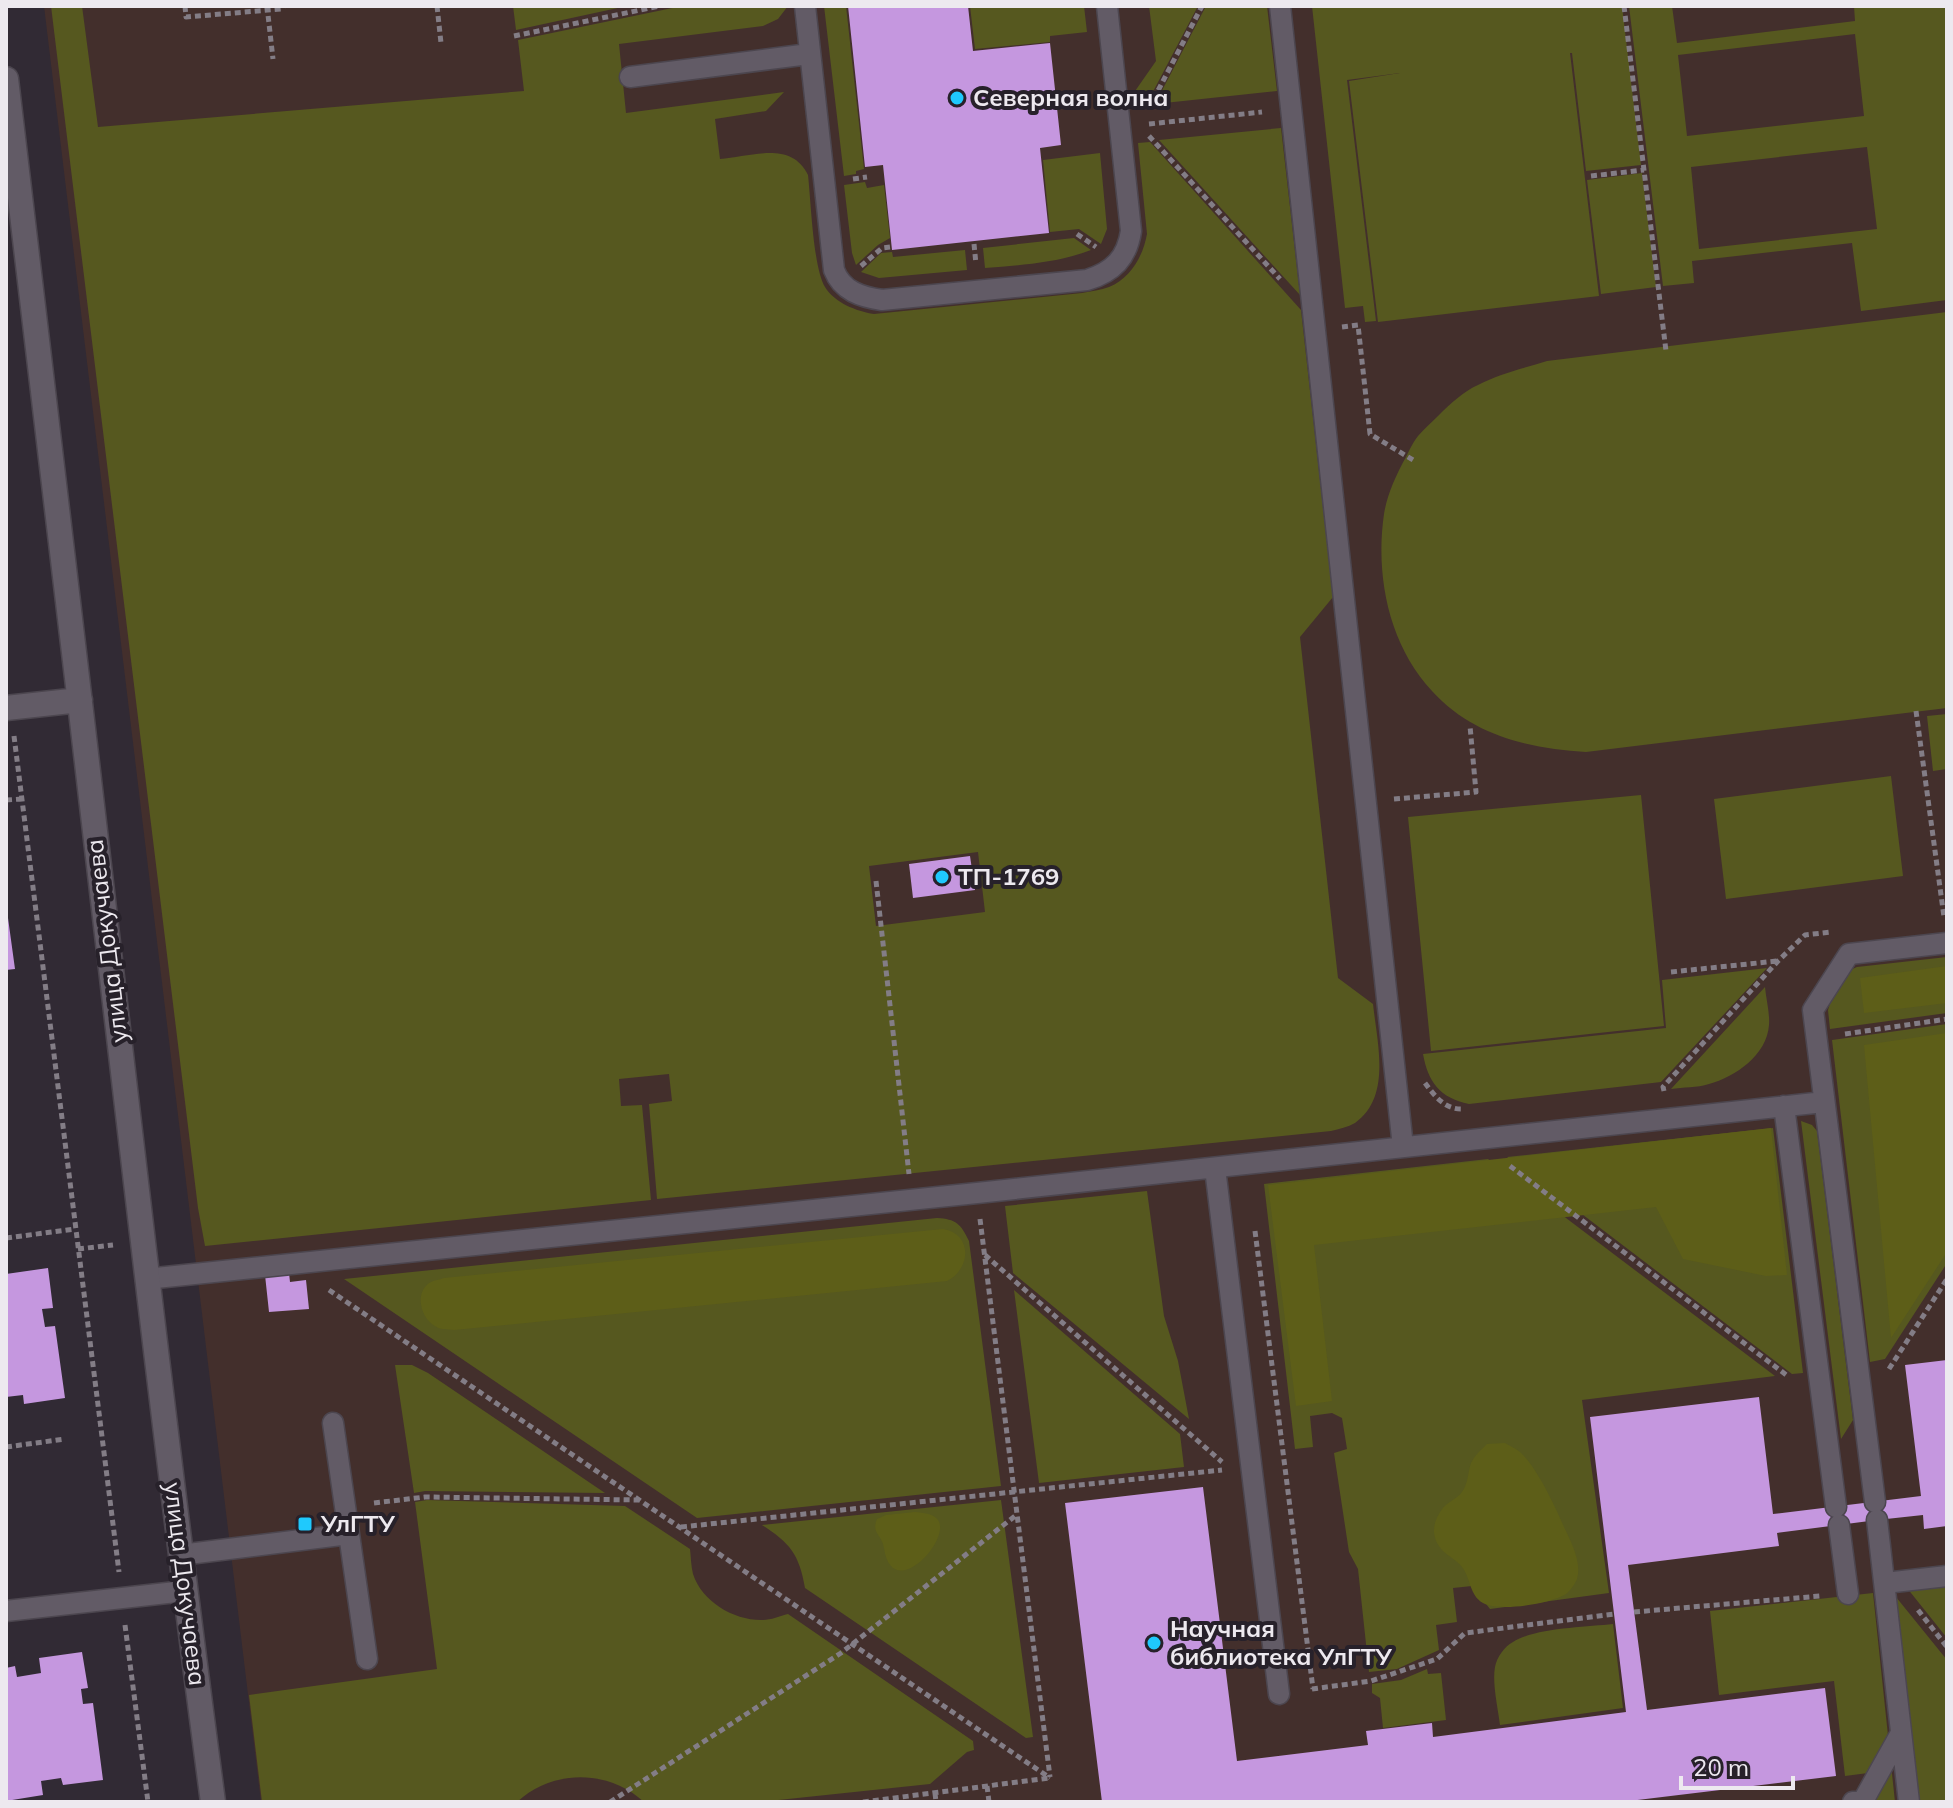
<svg xmlns="http://www.w3.org/2000/svg" width="1953" height="1808" font-family="Mulish,sans-serif">
  <rect width="100%" height="100%" fill="#312a34"/>
  <path fill="#432f2c" d="M44,6H1947V1802H261Z"/>
  <path fill="#56581f" fill-rule="evenodd" d="M51,6H82L98,127L524,91L518,40L682,6H788L778,19L763,26L619,44L626,113L784,92L766,111L715,119L720,159C750,157 791,140 808,175C811,201 813,267 825,287C835,303 856,311 874,314L1082,293C1091,291 1101,290 1109,287C1131,278 1143,256 1147,234L1138,143L1150,142L1301,310L1333,597L1300,637L1338,978L1373,1004C1377,1042 1392,1097 1355,1123C1348,1127 1339,1129 1331,1131L657,1199L649,1104L672,1101L669,1074L619,1079L621,1106L642,1105L651,1200L205,1246L198,1208ZM978,852L985,912L876,926L869,866Z
    M513,6H627L516,30Z
    M824,6H846L864,169L856,171V174L844,176Z
    M970,6H1084L1087,32L1050,36V42L975,49Z
    M1149,6H1198L1146,105L1134,107L1133,94L1156,61Z
    M1206,6H1267L1277,91L1155,104Z
    M1312,6H1622L1641,165L1586,171L1572,53H1570L1599,296L1378,322L1349,81L1400,73L1347,80L1376,321L1365,322L1363,306L1345,308Z
    M1629,6H1672L1677,43L1855,21L1854,6H1947V300L1861,311L1852,243L1692,261L1694,283L1663,286ZM1855,34L1864,116L1687,136L1678,55ZM1867,147L1877,229L1699,249L1691,167Z
    M1281,128L1300,295L1159,140Z
    M1100,153L1107,229L1101,244L1079,229L1050,232L1043,160Z
    M1642,173L1656,287L1601,294L1587,180Z
    M865,182L867,188L884,185L890,238L878,245L856,265L852,253L844,185Z
    M1074,238L1091,250C1057,263 1022,265 985,268L983,248Z
    M965,250L967,270L879,278L861,272L881,253L892,252L893,257Z
    M1947,312V708L1586,752C1528,748 1473,736 1432,691C1389,645 1375,576 1384,514C1387,495 1396,475 1406,457C1409,451 1413,442 1418,436C1424,429 1432,422 1439,415C1450,404 1464,391 1478,385C1499,374 1524,368 1547,361Z
    M1947,714V769L1933,771L1927,716Z
    M1891,776L1903,876L1726,899L1714,799Z
    M1641,795L1664,1026L1431,1051L1408,817Z
    M1947,957V1013L1830,1029L1828,1010L1832,997L1850,970L1857,967Z
    M1767,968L1661,1082L1469,1104C1440,1098 1428,1082 1423,1054L1666,1028L1662,980Z
    M1765,987C1766,999 1770,1013 1769,1025C1767,1055 1735,1077 1709,1084C1697,1088 1683,1087 1671,1089Z
    M1947,1024V1263L1885,1359L1870,1362L1832,1040Z
    M1801,1121L1812,1125L1817,1131L1853,1420L1841,1439Z
    M1773,1128L1803,1373L1792,1374L1507,1157Z
    M1488,1159L1775,1376L1582,1400L1609,1593L1490,1609L1472,1586L1453,1588L1457,1622L1436,1625L1439,1650L1397,1669L1369,1672L1358,1569L1349,1552L1334,1453L1347,1449L1342,1418L1332,1413L1310,1416L1313,1447L1295,1449L1264,1184Z
    M1147,1191L1164,1316L1178,1361L1189,1419L1013,1273L1005,1206Z
    M937,1218C956,1219 961,1224 969,1241L1001,1486L697,1518L344,1279Z
    M1014,1290L1180,1434L1184,1467L1039,1483Z
    M395,1365H412L428,1373L605,1493L425,1491L414,1493Z
    M427,1500L625,1506L690,1549C691,1558 691,1566 693,1574C702,1602 735,1621 763,1620C771,1620 780,1616 788,1614L973,1741L974,1750L967,1752L930,1784L760,1802H644C608,1769 553,1769 517,1802H262L249,1695L437,1669L415,1502Z
    M1001,1500L1033,1737L1026,1738L805,1588C799,1554 790,1543 762,1525Z
    M1947,1583V1638L1907,1588Z
    M1873,1593L1895,1802H1871L1868,1773L1845,1776L1834,1681L1719,1695L1710,1611Z
    M1896,1597L1947,1660V1802H1919Z
    M1613,1624L1623,1708L1500,1725C1498,1708 1492,1683 1495,1667C1497,1657 1504,1647 1513,1642C1534,1628 1586,1627 1613,1624Z
    M1427,1669L1428,1674L1441,1673L1446,1720L1383,1728L1380,1698L1372,1693V1684L1401,1680Z"/>
  <path fill="#5d5e18" d="M1947,966V1003L1864,1013L1860,978Z
    M1947,1033V1252L1891,1338L1864,1045Z
    M1771,1128L1787,1275L1766,1276L1683,1259L1656,1207L1314,1245L1332,1401L1296,1406L1268,1185Z
    M943,1229C973,1234 971,1269 947,1281L454,1330C448,1329 440,1330 435,1326C420,1318 414,1291 431,1282C435,1280 439,1280 444,1278Z
    M1505,1443C1510,1446 1517,1449 1521,1453C1537,1468 1555,1506 1564,1527C1571,1542 1582,1562 1577,1579C1575,1584 1570,1591 1566,1594C1550,1604 1499,1612 1483,1603C1469,1595 1471,1578 1462,1567C1457,1560 1449,1557 1443,1551C1430,1537 1432,1522 1443,1508C1449,1501 1457,1499 1462,1492C1468,1484 1468,1472 1471,1463C1475,1455 1481,1450 1487,1444Z
    M915,1512C923,1513 933,1513 938,1520C952,1540 892,1604 884,1548C882,1534 871,1534 877,1519L886,1515Z"/>
  <path fill="#c597df" d="M848,6H968L973,51L1050,43L1061,145L1040,148L1049,233L892,250L883,165L865,167Z
    M970,856L975,890L913,898L909,864Z
    M6,918H8L15,969L6,970Z
    M48,1268L53,1308L42,1309L45,1327L55,1326L65,1398L24,1404L23,1395L6,1397V1274Z
    M289,1273L290,1282L306,1280L309,1309L269,1312L265,1275Z
    M1947,1360V1526L1924,1529L1923,1515L1877,1520L1777,1533L1779,1546L1628,1565L1647,1710L1825,1688L1836,1776L1621,1802H1102L1065,1503L1203,1487L1237,1761L1368,1745L1366,1731L1432,1723L1433,1737L1626,1712L1590,1417L1759,1397L1773,1514L1921,1496L1905,1365Z
    M82,1652L88,1688L81,1689L83,1704L93,1703L103,1780L63,1785L61,1778L41,1781L43,1795L6,1801V1668L15,1666L17,1677L41,1673L39,1658Z"/>
  <g fill="none" stroke-linecap="round" stroke-linejoin="round">
    <defs>
      <path id="lane" d="M805,6L834,270C842,291 861,297 882,300L1087,280C1113,272 1127,258 1131,231L1107,6
        M1280,6L1403,1147
        M630,77L809,54
        M1784,1106L1836,1507
        M1215,1168L1279,1694
        M146,1279L977,1193L1824,1102
        M333,1423L367,1659
        M1875,1502L1813,1010L1849,954L1947,943
        M1877,1520L1909,1802
        M1839,1525L1848,1594
        M180,1555L349,1534
        M1885,1583L1947,1576
        M6,1611L185,1591
        M1853,1802L1863,1801L1901,1733"/>
      <path id="street" d="M6,79C31,287 56,495 80,703C123,1069 164,1436 213,1802
        M6,708L80,700"/>
    </defs>
    <use href="#lane" stroke="#4c464f" stroke-width="23"/>
    <use href="#street" stroke="#4c464f" stroke-width="27"/>
    <path stroke="#837d86" stroke-width="5" stroke-dasharray="6 4" stroke-linecap="butt" d="M185,6L186,17L281,9L284,6
      M267,6L273,59
      M437,6L441,43
      M1624,6L1666,351
      M514,36L660,6
      M1149,108L1202,6
      M1149,124L1262,112
      M1149,136L1280,279
      M1591,176L1644,170
      M853,179L867,177
      M1077,234L1096,247
      M974,244L976,264
      M861,266L882,248L890,247
      M1342,327L1358,325L1370,434L1413,460
      M1916,711L1944,917
      M14,736L119,1572
      M1394,799L1476,792L1470,726
      M6,800L22,799
      M876,881L909,1174
      M1671,972L1777,961
      M1845,1034L1947,1019
      M1425,1083C1434,1095 1444,1109 1461,1109
      M1664,1091L1663,1087L1778,961L1805,935L1831,932
      M1510,1166L1789,1377
      M980,1219L1050,1777
      M1255,1231L1313,1689
      M6,1238L75,1229
      M78,1249L113,1245
      M985,1255L1222,1462
      M329,1290L1050,1778
      M1889,1369L1947,1279
      M6,1447L65,1439
      M374,1503L425,1497L640,1500
      M681,1527L1222,1470
      M1918,1610L1947,1647
      M1634,1612L1820,1596
      M125,1625L148,1802
      M1312,1689L1371,1681L1437,1659L1465,1633L1614,1614
      M987,1786L989,1802
      M935,1793L936,1802
      M610,1802L841,1653L1015,1516
      M863,1802L1049,1778"/>
    <use href="#lane" stroke="#625b66" stroke-width="20"/>
    <use href="#street" stroke="#625b66" stroke-width="24"/>
  </g>
  <g fill="#1fc9fd" stroke="#27212a" stroke-width="3">
    <circle cx="957" cy="98" r="8"/>
    <circle cx="942" cy="877" r="8"/>
    <rect x="297" y="1516" width="16" height="16" rx="4"/>
    <circle cx="1154" cy="1643" r="8"/>
  </g>
  <g text-anchor="middle" stroke-width="8" stroke-linejoin="round" paint-order="stroke">
    <g font-size="24" font-weight="bold" fill="#ede9ef" stroke="#27212a" text-anchor="start">
      <text x="973" y="106">Северная волна</text>
      <text x="958" y="885">ТП-1769</text>
      <text x="321" y="1532">УлГТУ</text>
      <text x="1170" y="1637">Научная<tspan x="1170" dy="28">библиотека УлГТУ</tspan></text>
    </g>
    <g font-size="24" fill="#ede9ef" stroke="#27212a">
      <text transform="translate(107 941) rotate(-97)" y="8">улица Докучаева</text>
      <text transform="translate(185 1584) rotate(83)" y="8">улица Докучаева</text>
    </g>
  </g>
  <rect width="1953" height="1808" fill="none" stroke="#ede9ef" stroke-width="16"/>
  <path d="M1681 1776v12h112v-12" fill="none" stroke="#ede9ef" stroke-width="4"/>
  <text x="1693" y="1776" font-size="24" fill="#ede9ef" stroke="#27212a" stroke-width="6" paint-order="stroke">20 m</text>
</svg>
